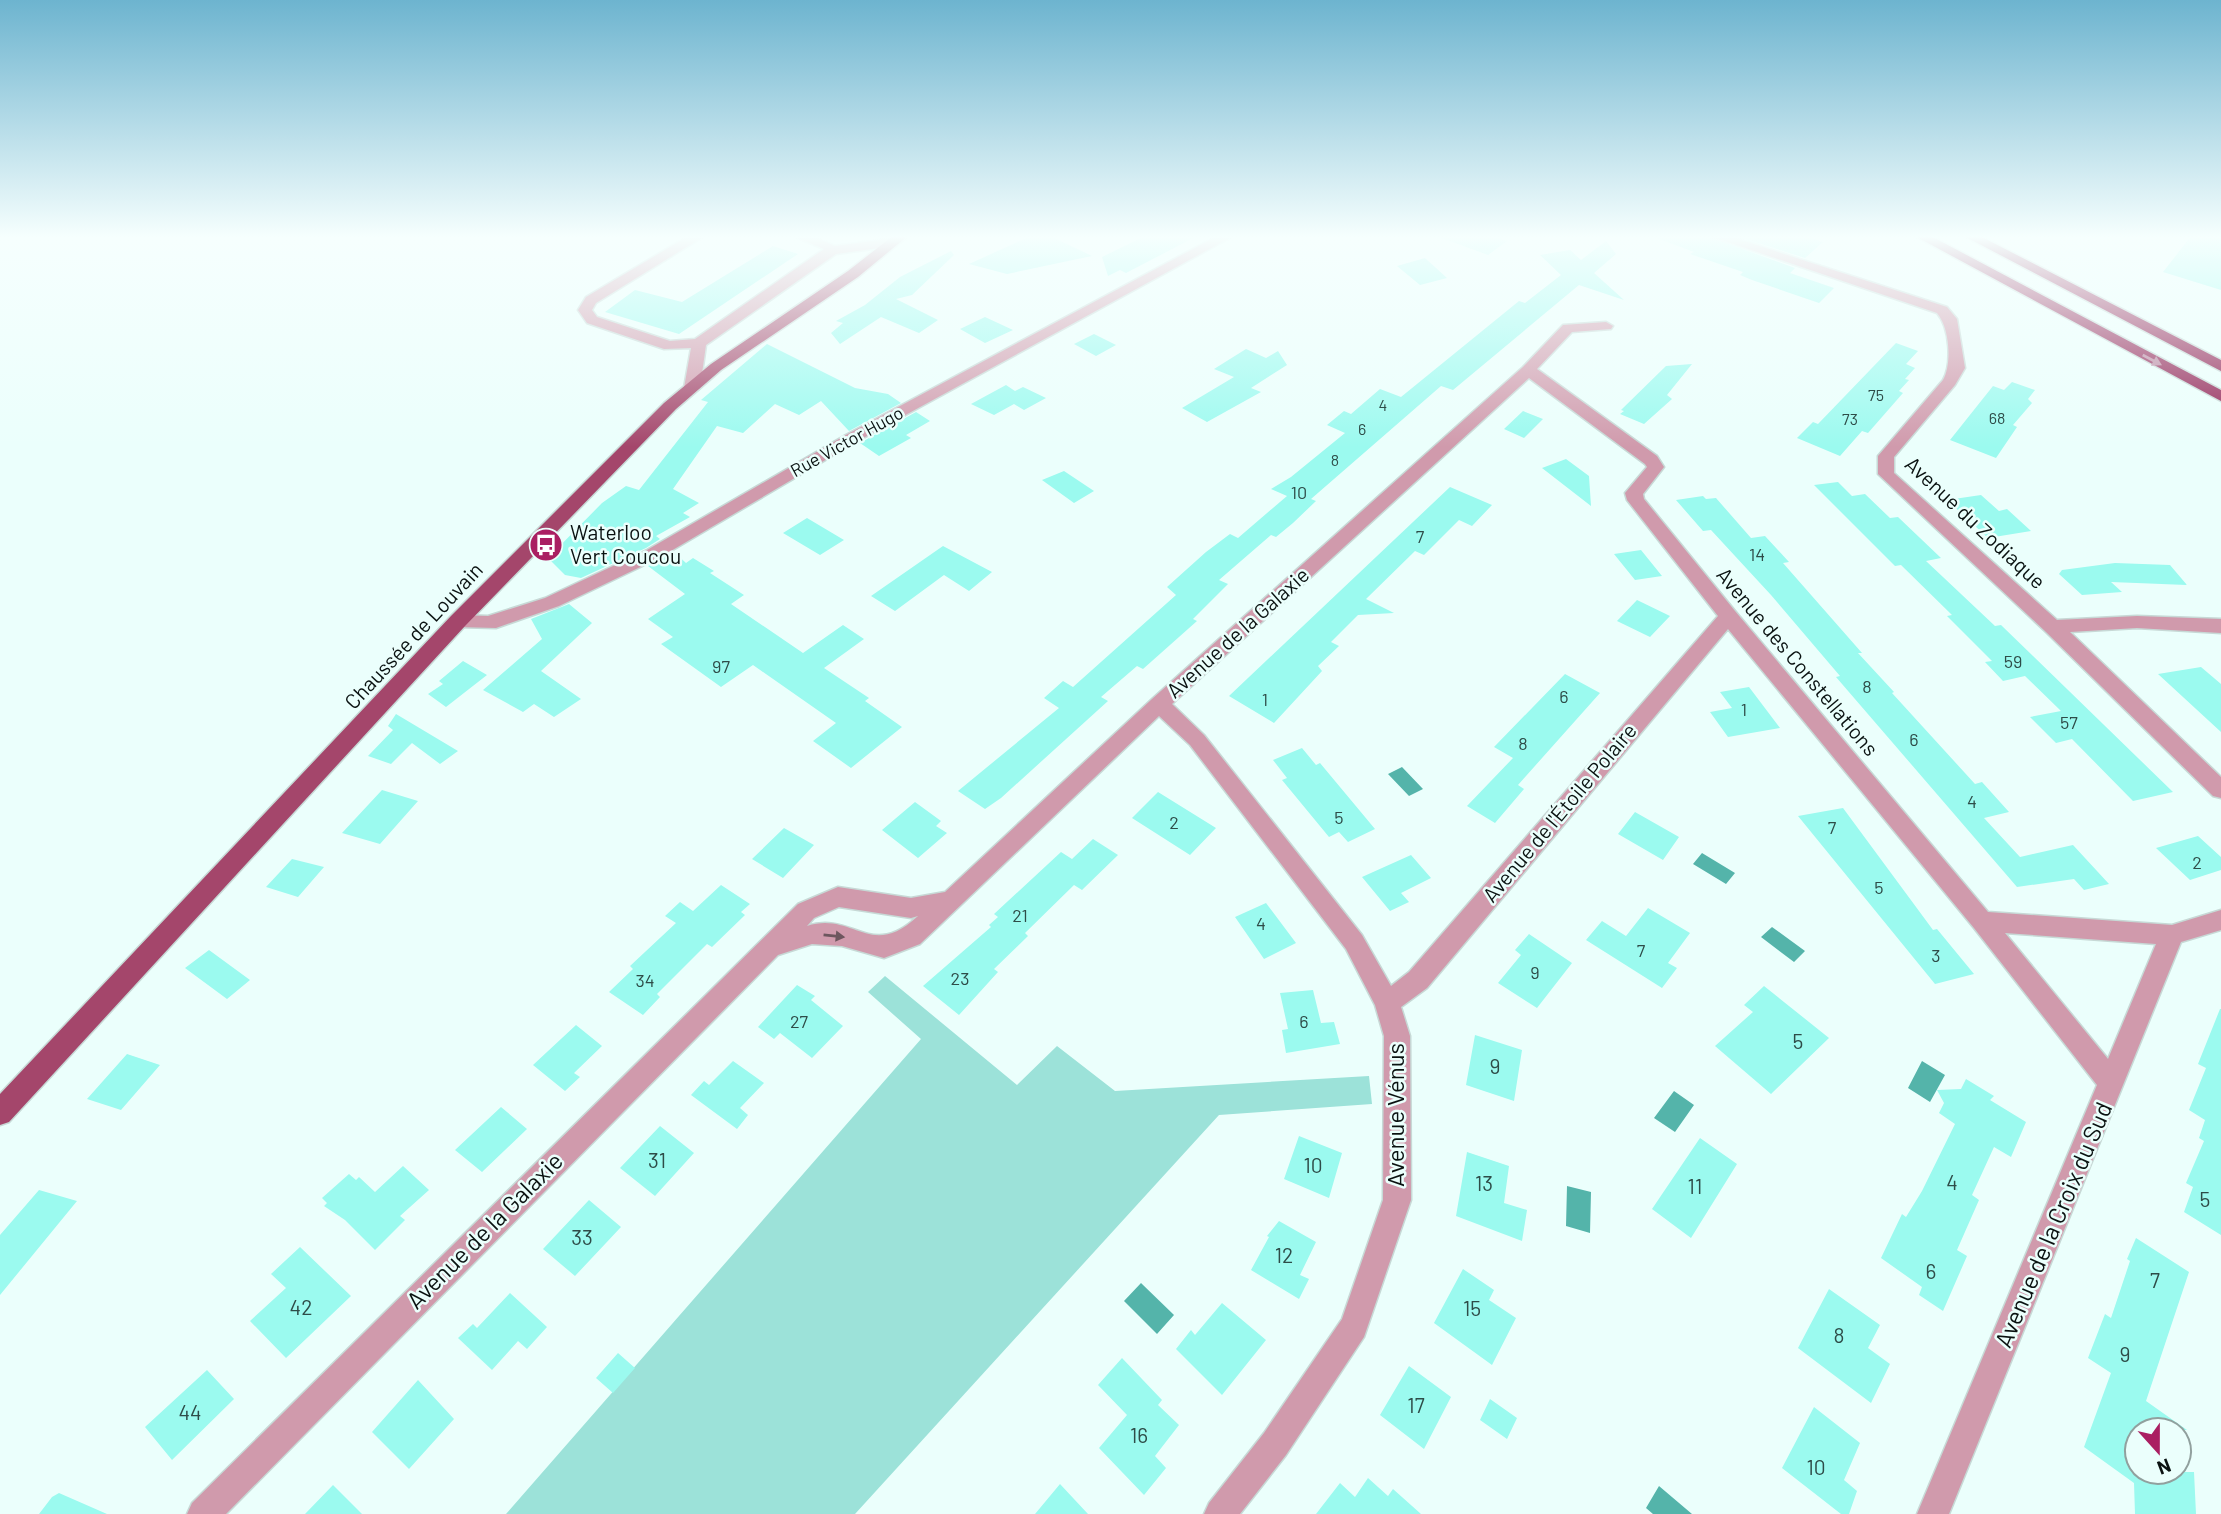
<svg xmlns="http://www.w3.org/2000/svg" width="2221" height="1514" font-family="Barlow,sans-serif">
  <rect width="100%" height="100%" fill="#ebfffc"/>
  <path fill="#9ce2d9" d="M885,976L1017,1085L1057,1046L1115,1091L1369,1076L1372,1104L1219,1115L855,1514H506L921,1039L868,992Z"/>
  <path fill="#54b4aa" d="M1402,767L1423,789L1409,796L1388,774Z
    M1702,853L1735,873L1726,884L1693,864Z
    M1772,927L1805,951L1794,962L1761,937Z
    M1922,1061L1945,1075L1930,1102L1908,1088Z
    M1674,1091L1694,1105L1675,1132L1654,1118Z
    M1567,1186L1591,1192L1590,1233L1566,1226Z
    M1141,1283L1174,1315L1157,1334L1124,1301Z
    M1659,1486L1692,1514H1653L1646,1508Z"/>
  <path fill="#9bfaef" d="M1033,235H1048L1092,256L1007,274L969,264Z
    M1147,235H1199L1126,273L1120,270L1108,276L1102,257Z
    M1439,235H1487L1507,241L1488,255L1439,237Z
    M1654,235H1704L1795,268L1790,273L1834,288L1819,303L1752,280L1740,275L1743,272L1690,254L1694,252L1654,237Z
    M1733,235H1800L1823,242L1805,258Z
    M2192,235H2221V290L2163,272Z
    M1606,241L1616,254L1594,273L1624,300L1579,285L1453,390L1441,386L1311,499L1316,501L1293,523L1276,537L1271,535L1219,580L1228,584L1193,619L1197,621L1143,669L1137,666L1101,697L1108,701L1001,798L985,809L958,791L1059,708L1044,698L1063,681L1073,687L1176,595L1167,587L1206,552L1230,534L1238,538L1287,496L1271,489L1291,477L1345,433L1327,425L1344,411L1351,414L1380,389L1401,397L1519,301L1525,303L1561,275L1540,255L1570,250L1581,260Z
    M773,246L798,254L679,334L605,312L635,290L682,302Z
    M951,251L954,255L912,295L896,299L938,320L919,333L881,317L840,344L831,333L843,323L836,321L865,305L900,277Z
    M1425,258L1447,278L1420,285L1397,266Z
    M985,317L1013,330L985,343L960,329Z
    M1094,334L1116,345L1096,356L1074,344Z
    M1896,343L1918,351L1906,364L1915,368L1905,379L1909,380L1899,391L1903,393L1868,433L1862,431L1840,456L1797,438L1813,422L1818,424Z
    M767,344L855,388L888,394L901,403L849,431L821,401L799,415L775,404L743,433L717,426L673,489L699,503L683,513L690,517L656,536L660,539L646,548L581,578L565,575L548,558L602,503L626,486L639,490L708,402L701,400Z
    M1246,349L1266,358L1278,351L1287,365L1251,388L1261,392L1207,422L1182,408L1234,377L1214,369Z
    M1692,364L1667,395L1672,399L1644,424L1620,414L1624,411L1621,410L1666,366Z
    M2012,382L2035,390L2028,399L2032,403L2013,425L2017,427L1996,458L1950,440L1993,386L2004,390Z
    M1006,385L1015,391L1023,387L1046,398L1024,410L1014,404L994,415L971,404Z
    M1523,411L1543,419L1524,438L1504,429Z
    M916,412L930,421L906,435L911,438L879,456L860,443Z
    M1566,459L1589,476L1591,506L1542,468Z
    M1064,471L1094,491L1074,503L1042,480Z
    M1838,482L1852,496L1865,494L1890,518L1898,517L1941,558L1926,561L1995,626L2001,625L2173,792L2133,801L2072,739L2056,743L2030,717L2061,711L2025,676L2003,681L1985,662L1992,661L1947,616L1952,615L1901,565L1895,566L1814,485Z
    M1450,487L1492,505L1472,526L1459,520L1424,555L1415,551L1366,599L1394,613L1358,615L1331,642L1339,646L1318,666L1322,671L1274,723L1229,696Z
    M1981,495L1999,511L2007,509L2031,531L1988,538L1947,500Z
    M1703,496L1706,499L1716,498L1751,538L1765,536L1789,562L1783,563L1862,653H1858L1894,692L1892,693L1975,784L1982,782L2009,812L1984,818L2020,857L2073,845L2109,884L2084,890L2074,879L2017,887L1836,677L1840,676L1771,595L1711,530L1703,531L1676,500Z
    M807,518L844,540L820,555L783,533Z
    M943,546L992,572L969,591L944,575L895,611L871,596Z
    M1641,550L1662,576L1635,580L1614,554Z
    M674,552L686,563L693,558L714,571L710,573L744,595L731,604L803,653L843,625L864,639L824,668L869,698L865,701L902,727L851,768L813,741L836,723L753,665L721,687L661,644L673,637L648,619L685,594L648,566Z
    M2115,563L2170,565L2187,585L2111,582L2122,592L2082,595L2059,574L2062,570Z
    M1637,600L1670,616L1650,637L1617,621Z
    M569,604L592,623L541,671L581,699L554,717L534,704L523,712L483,690L542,639L531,619Z
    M463,661L487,675L446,707L428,694L443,684L439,681Z
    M2201,667L2221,684V732L2158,674Z
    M1565,674L1600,693L1518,785L1524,789L1495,823L1467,806L1513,758L1494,747Z
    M1749,687L1780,728L1728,737L1710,712L1732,708L1720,692Z
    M396,714L458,751L440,764L412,743L391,764L368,756L393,730L388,726Z
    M1302,748L1316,765L1320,763L1375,829L1348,842L1339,832L1329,837L1282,780L1287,778L1273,760Z
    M382,790L418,801L380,844L342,833Z
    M1158,792L1216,828L1190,855L1132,818Z
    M915,802L941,821L936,826L947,833L918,858L882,830Z
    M1843,808L1933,930L1937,929L1974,974L1935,984L1798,816Z
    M1635,812L1679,837L1663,860L1618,834Z
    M784,828L814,845L783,878L752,859Z
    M2198,836L2221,857V870L2190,880L2156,848Z
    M1093,839L1118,855L1082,890L1074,885L1025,933L1028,936L994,969L998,972L959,1015L923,986L991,927L989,925L998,917L994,914L1061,852L1072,859Z
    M1411,855L1431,878L1401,893L1409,902L1390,911L1362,877Z
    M292,859L324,867L298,897L266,887Z
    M721,885L750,904L741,912L745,915L712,947L707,944L657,994L660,997L643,1015L609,992L633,969L630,966L676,923L665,916L680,902L693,911Z
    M1266,903L1296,943L1264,959L1235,917Z
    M1648,908L1690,933L1668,963L1677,968L1662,988L1586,940L1602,921L1626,936Z
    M1529,934L1572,963L1537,1008L1498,983L1521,955L1515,950Z
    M209,950L250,980L227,999L185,968Z
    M797,985L815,996L811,1000L843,1026L812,1058L780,1033L774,1039L758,1027Z
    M1764,986L1829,1038L1771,1094L1715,1046L1753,1012L1744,1005Z
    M1313,990L1321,1023L1334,1022L1340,1044L1286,1053L1282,1030L1288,1029L1280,993Z
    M2220,1009H2221V1235L2184,1212L2193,1187L2186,1183L2204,1141L2199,1138L2205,1120L2189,1110L2206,1068L2198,1064Z
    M576,1025L602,1046L574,1073L580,1077L565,1091L533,1065Z
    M1475,1035L1522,1050L1514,1101L1466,1085Z
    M127,1054L160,1065L121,1110L87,1099Z
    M733,1061L764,1083L740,1108L748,1115L737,1129L691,1095L704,1081L709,1085Z
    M1966,1079L1994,1096L1990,1100L2026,1122L2011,1157L1994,1147L1972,1195L1979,1200L1957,1250L1967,1256L1943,1311L1919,1295L1922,1287L1881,1258L1902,1214L1906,1217L1922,1191L1955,1124L1939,1113L1944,1103L1937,1090L1961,1089Z
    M501,1107L527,1129L482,1172L455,1150Z
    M660,1126L694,1153L655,1196L620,1168Z
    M1299,1136L1342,1153L1329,1198L1284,1179Z
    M1700,1138L1737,1164L1691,1238L1652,1209Z
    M1467,1152L1509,1166L1504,1203L1527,1210L1522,1241L1456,1216Z
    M403,1166L429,1190L400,1216L405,1220L375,1250L345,1220L324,1206L327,1203L322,1198L349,1174L356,1180L359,1177L375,1192Z
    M39,1190L77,1201L0,1295V1235Z
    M589,1200L621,1227L575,1276L543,1249Z
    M1279,1221L1316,1242L1300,1275L1309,1279L1299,1299L1251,1270L1269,1237L1267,1236Z
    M2136,1238L2189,1272L2146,1401L2187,1430H2137V1472H2194L2196,1514H2135L2134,1483L2084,1447L2111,1373L2088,1358L2105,1314L2111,1318L2130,1261L2127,1259Z
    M300,1247L351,1296L286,1358L250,1321L286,1288L271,1274Z
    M1463,1269L1494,1290L1489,1300L1516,1318L1492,1365L1434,1323Z
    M1829,1289L1880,1325L1868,1348L1890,1364L1871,1403L1798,1348Z
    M510,1293L547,1327L527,1349L518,1341L492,1370L458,1338L473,1324L477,1328Z
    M1222,1303L1266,1340L1222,1395L1176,1349L1191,1330L1195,1335Z
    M618,1353L635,1368L613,1393L596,1378Z
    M1122,1358L1162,1400L1158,1405L1179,1425L1155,1456L1166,1468L1144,1495L1099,1448L1127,1415L1098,1385Z
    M1409,1366L1451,1397L1424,1449L1380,1415Z
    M207,1370L234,1399L172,1460L145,1427Z
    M418,1380L454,1419L409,1469L372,1432Z
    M1490,1399L1517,1418L1507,1439L1480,1420Z
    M1814,1407L1860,1443L1844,1480L1857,1491L1849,1514H1841L1782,1468Z
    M1368,1478L1388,1496L1393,1489L1421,1514H1316L1340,1483L1355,1497Z
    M1060,1484L1088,1514H1035Z
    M333,1485L362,1514H305Z
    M59,1493L107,1514H39L52,1497Z"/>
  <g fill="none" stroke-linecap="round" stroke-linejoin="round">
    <defs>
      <path id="minor" d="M690,235H706L596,303L592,310L597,317L670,341L695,339L824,249L791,235H810L835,246L894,238L901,242L894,246L836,254L706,345L700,388L692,393L684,388L691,348L664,349L587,323L578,310L586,297Z
        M1219,235H1235L856,442L659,558L559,606L496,628L458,627L449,621L458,615L488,616L545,598L647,550L844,436Z
        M1707,235H1726L1947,307L1957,319L1965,368L1955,385L1894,457V473L2057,620L2137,616L2221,619V633L2137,628L2070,632L2221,777V798L2213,796L2046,632L1878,474V456L1943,380C1952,364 1950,328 1937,313Z
        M1606,322L1613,326L1611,329L1572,332L1537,369L1657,456L1664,467L1643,494L1644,499L1735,611L1988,912L2172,925L2221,910V930L2181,942L1949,1514H1917L2097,1085L1974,928L1728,629L1427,988L1401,1007L1410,1036L1411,1200L1364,1337L1286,1455L1240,1514H1204L1209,1503L1264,1433L1342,1319L1383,1200L1384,1036L1375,1005L1346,949L1190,745L1159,716L920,944L884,958L842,946L812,944L778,955L226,1514H187L192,1503L798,904L838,887L911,898L945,892L1152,699L1523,367L1563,325ZM1529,378L1645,464L1647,467L1625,493L1627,500L1718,616L1409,972L1391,986L1362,935L1204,735L1172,704ZM839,907L911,918L918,916C870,961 854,911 807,926L814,918ZM2005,933L2156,944L2108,1059Z"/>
      <path id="major" d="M894,235H909L858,277L721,370L676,409L465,626L9,1122L0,1125V1094L451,616L664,403L711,364L848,271Z"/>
      <path id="highway" d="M1913,235H1929L2221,390V401Z
        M1962,235H1978L2221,360V371Z"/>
    </defs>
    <use href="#minor" stroke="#c7d9d6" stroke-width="3"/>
    <use href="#major" stroke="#c7d9d6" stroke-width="3"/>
    <use href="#highway" stroke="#c7d9d6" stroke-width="3"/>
    <use href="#minor" fill="#d09aac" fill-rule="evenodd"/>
    <use href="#major" fill="#a4466b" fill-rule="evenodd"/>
    <use href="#highway" fill="#912254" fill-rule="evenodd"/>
  </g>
  <defs><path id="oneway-solid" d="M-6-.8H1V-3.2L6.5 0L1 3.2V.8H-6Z" transform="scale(1.75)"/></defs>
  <use fill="#ba85a0" href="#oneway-solid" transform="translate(2152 360) rotate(28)"/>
  <use fill="#6d565e" href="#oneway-solid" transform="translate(834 936) rotate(6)"/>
  <linearGradient id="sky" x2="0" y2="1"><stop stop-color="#6db4cf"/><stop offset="0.53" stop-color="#f6fffe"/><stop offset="1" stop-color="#f6fffe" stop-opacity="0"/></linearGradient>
  <rect width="2221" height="447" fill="url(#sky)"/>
  <defs>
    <symbol id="bus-disc" viewBox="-11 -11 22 22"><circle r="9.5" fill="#aa1f62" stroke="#ebfffc"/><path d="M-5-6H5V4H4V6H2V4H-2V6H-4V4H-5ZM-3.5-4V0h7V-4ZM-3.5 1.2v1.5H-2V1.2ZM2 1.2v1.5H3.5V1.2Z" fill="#fff"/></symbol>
  </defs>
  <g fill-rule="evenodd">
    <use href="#bus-disc" x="527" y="526" width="38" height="38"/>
  </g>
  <g text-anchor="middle" stroke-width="5" stroke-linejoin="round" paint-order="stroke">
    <g font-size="16" fill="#2e4c48">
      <text x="1876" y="401">75</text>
      <text x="1383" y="411">4</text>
      <text x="1997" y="424">68</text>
      <text x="1850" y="425">73</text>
      <text x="1362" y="435">6</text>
      <text x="1335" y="466">8</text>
    </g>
    <g font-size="18" fill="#0a1211" stroke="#ebfffc">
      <text transform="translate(847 442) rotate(-29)" y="6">Rue Victor Hugo</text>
    </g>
    <g font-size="18" fill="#2e4c48">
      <text x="1299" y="499">10</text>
      <text x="1420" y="543">7</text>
      <text x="1757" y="561">14</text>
      <text x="2013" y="668">59</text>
      <text x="721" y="673">97</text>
      <text x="1867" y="693">8</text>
      <text x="1564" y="703">6</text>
      <text x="1265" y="706">1</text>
      <text x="1744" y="716">1</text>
      <text x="2069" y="729">57</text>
      <text x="1914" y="746">6</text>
      <text x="1523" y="750">8</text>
      <text x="1972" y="808">4</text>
      <text x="1339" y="824">5</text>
      <text x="1174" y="829">2</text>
      <text x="1832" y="834">7</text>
      <text x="2197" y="869">2</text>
      <text x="1879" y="894">5</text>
      <text x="1020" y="922">21</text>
      <text x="1261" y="930">4</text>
      <text x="1641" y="957">7</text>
      <text x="1936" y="962">3</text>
      <text x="1535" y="979">9</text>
      <text x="960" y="985">23</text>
      <text x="645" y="987">34</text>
      <text x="799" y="1028">27</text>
      <text x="1304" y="1028">6</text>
    </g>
    <g font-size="21" fill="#0a1211" stroke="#ebfffc">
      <text transform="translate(1975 523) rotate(43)" y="7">Avenue du Zodiaque</text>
      <text transform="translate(1238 633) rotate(-42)" y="7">Avenue de la Galaxie</text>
      <text transform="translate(414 636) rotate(-47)" y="7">Chaussée de Louvain</text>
      <text transform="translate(1797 662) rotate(50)" y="7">Avenue des Constellations</text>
      <text transform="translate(1560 813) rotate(-50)" y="7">Avenue de l'Étoile Polaire</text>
    </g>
    <g font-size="21" fill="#0a1211" stroke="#ebfffc" text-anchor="start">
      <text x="570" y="540">Waterloo<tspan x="570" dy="24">Vert Coucou</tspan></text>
    </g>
    <g font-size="21" fill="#2e4c48">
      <text x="1798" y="1049">5</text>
      <text x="1495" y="1074">9</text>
      <text x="657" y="1168">31</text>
      <text x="1313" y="1173">10</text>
      <text x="1952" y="1190">4</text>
      <text x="1484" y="1191">13</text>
      <text x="1695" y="1194">11</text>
      <text x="2205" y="1207">5</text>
      <text x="582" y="1245">33</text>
      <text x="1284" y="1263">12</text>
      <text x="1931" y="1279">6</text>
      <text x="2155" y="1288">7</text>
      <text x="301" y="1315">42</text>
      <text x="1472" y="1316">15</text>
      <text x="1839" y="1343">8</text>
      <text x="2125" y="1362">9</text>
      <text x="1416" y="1413">17</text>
      <text x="190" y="1420">44</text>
      <text x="1139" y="1443">16</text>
      <text x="1816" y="1475">10</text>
    </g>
    <g font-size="24" fill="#0a1211" stroke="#ebfffc">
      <text transform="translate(1396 1115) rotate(-90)" y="8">Avenue Vénus</text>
      <text transform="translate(2054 1225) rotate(-67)" y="8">Avenue de la Croix du Sud</text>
      <text transform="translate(485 1231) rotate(-45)" y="8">Avenue de la Galaxie</text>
    </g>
  </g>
  <g transform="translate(2158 1451) rotate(159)"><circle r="33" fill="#ebfffc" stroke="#91a09e" stroke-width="2"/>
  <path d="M0-5L12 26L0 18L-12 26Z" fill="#aa1f62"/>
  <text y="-10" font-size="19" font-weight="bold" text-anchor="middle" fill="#0a1211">N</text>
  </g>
</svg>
